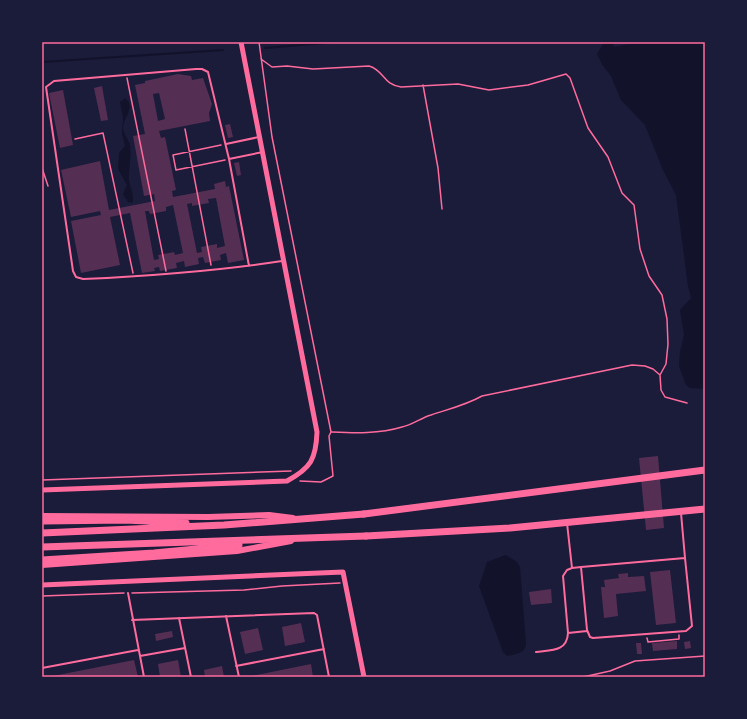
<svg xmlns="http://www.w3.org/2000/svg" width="747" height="719" font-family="Quicksand,sans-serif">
  <rect width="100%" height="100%" fill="#1b1b3a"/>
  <path fill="#12122b" d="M608,42H613L614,47L639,42H703L705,46V389L690,388L686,385L679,366L680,352L684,335L680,310L691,298L688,286L676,195L663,170L645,125L621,100L611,76L603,66L597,54L603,44Z
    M125,98C137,107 122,119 123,129C124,135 129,140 130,146C132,158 128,170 129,180C130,187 135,197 132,203L128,202L123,194L127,185L118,169L119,153L125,146L122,133L123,117L120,102Z
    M506,555L517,562L520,567L526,644C525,654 515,654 507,656L503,652L479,586L487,562Z"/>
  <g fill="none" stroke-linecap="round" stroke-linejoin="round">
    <path stroke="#12122b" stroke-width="2" d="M265,48L337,42
      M42,62L223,50"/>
  </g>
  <path fill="#542f53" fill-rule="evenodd" d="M178,74L191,76L192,80L203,78L212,104L209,113L210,121L159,131L161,138L165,137L176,190L172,191L173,197L215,189L214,184L225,181L226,187L229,186L244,260L228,263L226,253L220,255L221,260L205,263L203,257L198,258L199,264L185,267L184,261L176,263L177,268L160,271L159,267L154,268L155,271L142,273L130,213L110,217L120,265L81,273L71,221L101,215L100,211L71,217L61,170L100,161L109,210L155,201L154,194L144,196L133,136L145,134L135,85L145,83V81ZM159,93L165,119L158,121L153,94ZM216,198L225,246L217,248V244L201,247L202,252L197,253L187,204L192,203V206L209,203L208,199ZM173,205L183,253L175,255L174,252L158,255L159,259L154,260L145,211H149L150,214L166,211V207Z
    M102,86L108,120L101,121L94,88Z
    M63,90L73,145L60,148L49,93Z
    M230,124L233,137L228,138L225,125Z
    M239,162L241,175L237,176L234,163Z
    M658,456L664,528L646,530L639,458Z
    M670,570L676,623L656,625L650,572Z
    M628,573V577L644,576L646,591L616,594L618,616L604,618L601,587H605L604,580L619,578L618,574Z
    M551,589L552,603L531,605L529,592Z
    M301,623L305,642L285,646L282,627Z
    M258,628L263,650L245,654L240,632Z
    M172,631L173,637L156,641L155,634Z
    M677,641V649L653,651L652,643Z
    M690,641L691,648L685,649L684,642Z
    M636,643H641L642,654H637Z
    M134,660L138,677H53V676Z
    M178,660L181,677H160L158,664Z
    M311,664L313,677H252V676Z
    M222,666L224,677H205L204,670Z"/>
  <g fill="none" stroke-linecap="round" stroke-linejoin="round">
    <path stroke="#ff6b9d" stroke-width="1.5" d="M259,42L272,137L331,432L329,436L333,476L321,482L300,481
      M261,59L272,67L287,66L313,69L369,66C384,70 383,85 401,87L458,84L489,90L528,85L566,74L570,78L588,128L608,157L622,193L634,205L640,249L649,276L662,295L667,319L668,344L666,364L660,375L661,390L665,397L687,403
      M127,78L166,271
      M423,85L438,168L442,209
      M185,129L211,265
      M75,139L103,133L133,273
      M221,145L173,155L176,170L225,160
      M42,168L48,186
      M332,432C355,433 379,434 402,427C412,425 421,418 431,415C449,409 466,405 482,396L632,365L645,366L653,369L660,375
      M42,480L291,471
      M132,593L244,590L282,586L340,583
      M42,596L124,593
      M647,638L648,642L679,639V635
      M583,677L610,671L635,661L705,656"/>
    <path stroke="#ff6b9d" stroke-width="2" d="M226,144L259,137
      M229,159L263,152
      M249,266L229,159L208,72L202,69H196L54,81L46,87L73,271L76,277L83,279C150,276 216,271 282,261
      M681,513L685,558
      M567,523L572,568L581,567L685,558L692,626L686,631L593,638L590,637L587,630L581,567
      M572,568L567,570L563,576L568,633L587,631
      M128,593L144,677
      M226,616L239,677
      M179,618L191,677
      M132,620L314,613L317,615L329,677
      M536,652C551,650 567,652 568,633
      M140,656L185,648
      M236,666L324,649
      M42,668L138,650"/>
    <path stroke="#ff6b9d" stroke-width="5" d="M42,490L287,481C311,468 316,459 317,432L241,42
      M42,585L343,572L364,677"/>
    <path stroke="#ff6b9d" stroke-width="6" d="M42,516L208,517L269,515L293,518
      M42,565L237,551L291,541"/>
    <path stroke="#ff6b9d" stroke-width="7" d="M42,521L126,520L186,523
      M42,533L224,525L364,514
      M42,547L366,536
      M42,560L154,553L239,545"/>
    <path stroke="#ff6b9d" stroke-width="7" d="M364,514L705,470
      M366,536L510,528L705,509"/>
  </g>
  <rect width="747" height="719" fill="none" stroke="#1b1b3a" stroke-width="86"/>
  <rect x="43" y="43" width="661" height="633" fill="none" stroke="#ff6b9d" stroke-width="1.5"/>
</svg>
